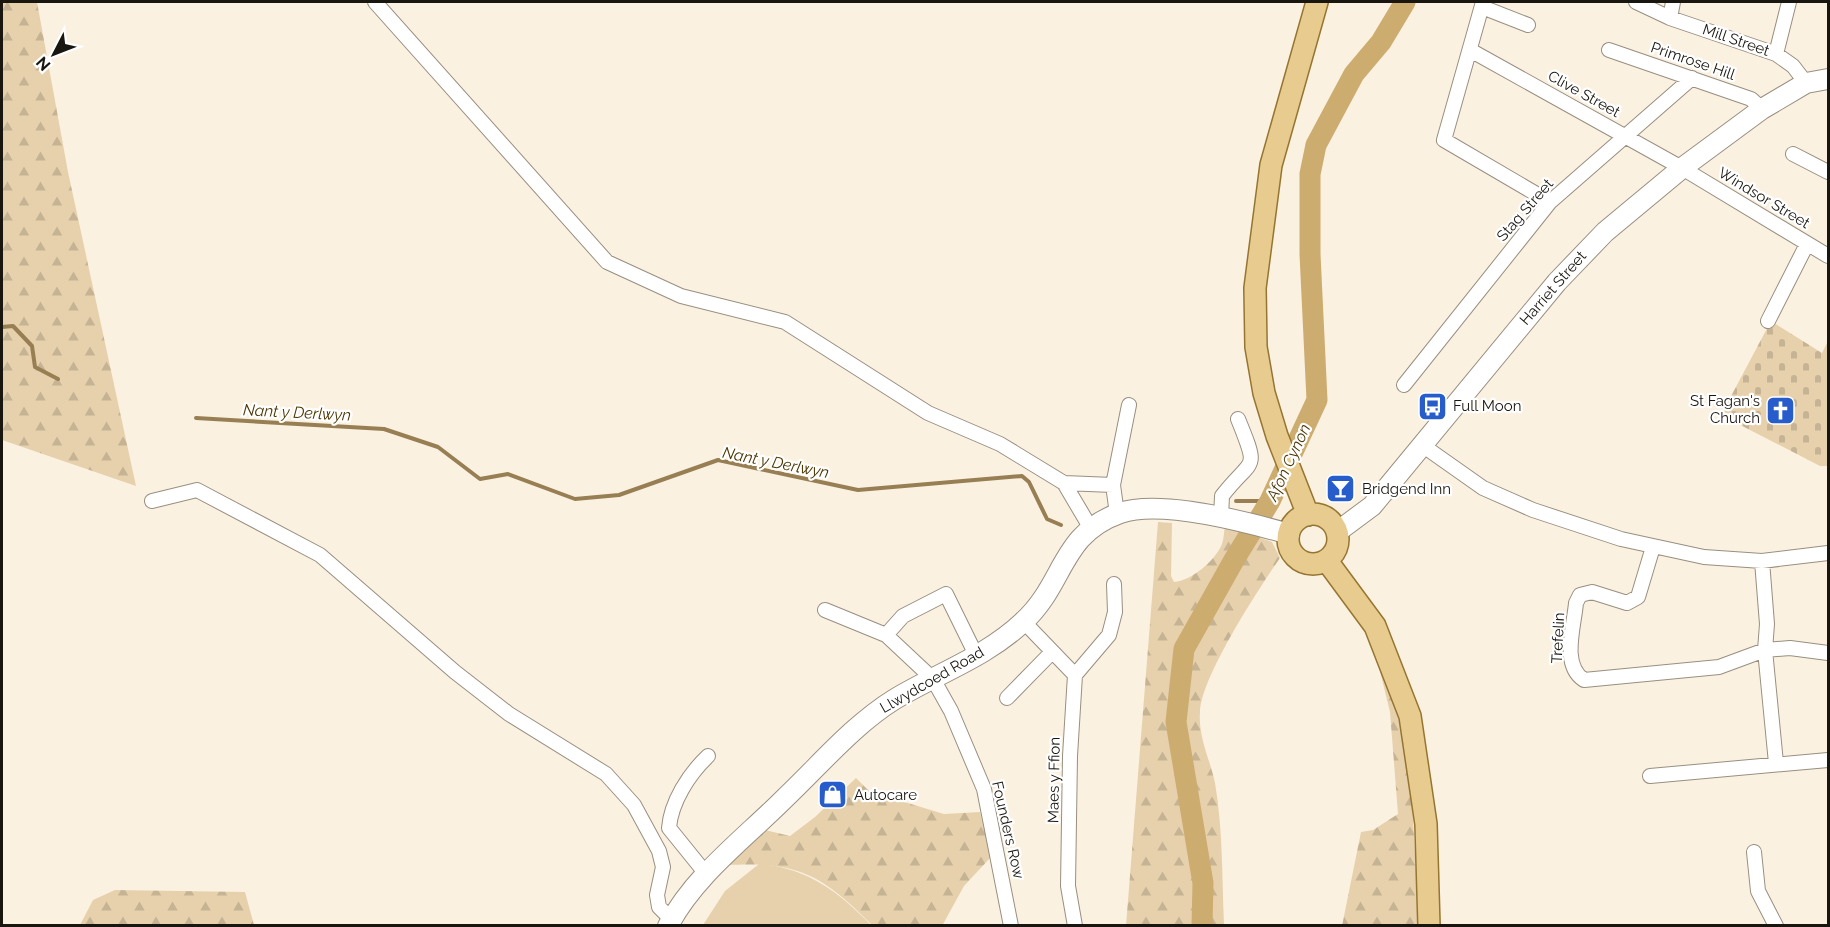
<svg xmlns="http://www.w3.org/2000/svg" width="1830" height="927" font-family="Raleway,sans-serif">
  <defs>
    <pattern id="forest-firs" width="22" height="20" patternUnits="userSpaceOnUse" patternTransform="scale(1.5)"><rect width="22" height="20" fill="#e6d1ac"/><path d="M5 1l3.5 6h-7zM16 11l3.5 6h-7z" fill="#c5b393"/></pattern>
    <pattern id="cemetery-stones" width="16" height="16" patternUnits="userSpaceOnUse" patternTransform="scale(1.5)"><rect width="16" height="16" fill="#e6d1ac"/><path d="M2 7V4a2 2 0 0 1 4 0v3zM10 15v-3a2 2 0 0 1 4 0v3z" fill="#c5b393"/></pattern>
  </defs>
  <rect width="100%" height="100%" fill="#fbf1e1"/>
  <path fill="url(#forest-firs)" d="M2,2H37L68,172L136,486L2,440Z
    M1158,522L1172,523L1171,576L1174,582C1191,581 1216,560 1222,544C1224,538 1224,531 1225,525L1272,542L1280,558C1259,588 1201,677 1200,712C1198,737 1210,759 1215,783C1223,829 1222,879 1224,925L1126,926Z
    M1378,663L1396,705L1411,783L1419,925L1342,926L1361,832L1373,830L1398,814L1390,712Z
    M856,778L877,799L901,801L944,814L980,812L991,857L964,886L942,926L872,925C823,876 799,861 728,865L765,830L790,836L815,817Z
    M115,890L245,892L254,925H80L93,900Z"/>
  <path fill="url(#cemetery-stones)" d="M1771,321L1822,353L1828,341V466H1820L1721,415Z"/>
  <path fill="#e6d1ac" d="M759,864C808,868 837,891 871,925H703L725,891Z"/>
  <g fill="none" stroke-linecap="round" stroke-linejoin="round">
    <path stroke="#977f53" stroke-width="4" d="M2,327L13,326L32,346L35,367L58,379
      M196,418L384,429L438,447L480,479L508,474L575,499L619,495L718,460L858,490L1022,476L1029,482L1047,519L1061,525
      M1236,501H1270"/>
    <path stroke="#cdac70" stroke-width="21" d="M1202,926L1203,883L1176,722L1184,649L1234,560L1270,501L1317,400L1310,254V174L1316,145L1354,74L1381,42L1405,2"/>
    <defs>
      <path id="street" d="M375,2L607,262L681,296L785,322L928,413L1000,444L1064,483L1090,527
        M1483,2L1444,140L1550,202
        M1636,2L1670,18L1776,54L1793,66L1806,83
        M1482,7L1528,25
        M1670,18L1673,2
        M1470,50L1682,168L1828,256
        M1609,50L1751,99L1762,109
        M1776,54L1789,2
        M1793,154L1828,172
        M1768,321L1807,244
        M1404,385L1550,202L1692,78
        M1422,445L1483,488L1533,510L1621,539L1704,557L1762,561L1828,553
        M1064,483L1113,485L1117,514
        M1113,485L1129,405
        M152,501L197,490L320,555L455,672L509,714L606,774L634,805L659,851L663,867L657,895L659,907L671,919
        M1221,518L1222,496C1253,456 1260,473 1238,419
        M1653,547L1638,597L1627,603L1592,592L1580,595L1576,603C1574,627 1561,665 1584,680L1719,667L1765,650L1790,648L1828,653
        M1762,561L1767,624L1765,650L1776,763
        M825,610L886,635L933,679L951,711L984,789L1011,926
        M1024,622L1075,675
        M886,635L903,616L946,594L977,657
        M1007,698L1052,652
        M1650,776L1828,760
        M1754,852L1758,891L1776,926
        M707,875L669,828C671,802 689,774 708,756
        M1075,926L1068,886L1070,756L1075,675L1109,635L1115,612L1114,584"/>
      <path id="secondary" d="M1337,532L1372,506L1557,282L1605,232L1682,168L1762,109L1806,83L1828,79
        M668,926C694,876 745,838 784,799C820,765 853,725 895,699C938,673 986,657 1023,622C1065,584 1060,534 1120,513C1161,499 1247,522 1289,534"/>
      <path id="primary" d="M1288 539a25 25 0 1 1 50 0a25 25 0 1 1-50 0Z
        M1308,515L1277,436L1264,393L1256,347L1255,288L1271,165L1317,2
        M1327,561L1375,626L1410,716L1426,824L1429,926"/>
    </defs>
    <use href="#street" stroke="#988f80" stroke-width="16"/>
    <use href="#secondary" stroke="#988f80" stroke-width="22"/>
    <use href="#primary" stroke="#967531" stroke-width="24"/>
    <use href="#street" stroke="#fff" stroke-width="14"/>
    <use href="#secondary" stroke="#fff" stroke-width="20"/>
    <use href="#primary" stroke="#e8cb8e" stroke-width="21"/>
  </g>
  <defs>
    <symbol id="bus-square" viewBox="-11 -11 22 22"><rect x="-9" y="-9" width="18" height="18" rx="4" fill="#275dca" stroke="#fff"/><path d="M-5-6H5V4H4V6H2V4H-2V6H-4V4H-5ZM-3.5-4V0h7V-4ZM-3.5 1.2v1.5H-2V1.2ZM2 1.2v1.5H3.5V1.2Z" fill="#fff"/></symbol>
    <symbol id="church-square" viewBox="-11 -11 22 22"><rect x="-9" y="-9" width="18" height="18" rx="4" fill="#275dca" stroke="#fff"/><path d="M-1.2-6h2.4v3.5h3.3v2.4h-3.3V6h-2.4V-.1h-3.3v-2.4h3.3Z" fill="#fff"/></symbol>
    <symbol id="bar-square" viewBox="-11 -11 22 22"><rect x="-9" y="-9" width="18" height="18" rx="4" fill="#275dca" stroke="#fff"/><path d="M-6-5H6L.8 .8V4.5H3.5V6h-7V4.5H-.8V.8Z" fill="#fff"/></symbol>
    <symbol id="shop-square" viewBox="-11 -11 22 22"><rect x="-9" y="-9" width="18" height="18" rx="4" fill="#275dca" stroke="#fff"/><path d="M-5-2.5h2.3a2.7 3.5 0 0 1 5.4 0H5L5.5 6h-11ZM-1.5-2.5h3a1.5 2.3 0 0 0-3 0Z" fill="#fff"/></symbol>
  </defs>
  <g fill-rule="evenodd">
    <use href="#bus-square" x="1416" y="390" width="33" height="33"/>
    <use href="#church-square" x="1764" y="394" width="33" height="33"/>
    <use href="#bar-square" x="1324" y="472" width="33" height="33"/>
    <use href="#shop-square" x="816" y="778" width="33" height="33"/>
  </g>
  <g text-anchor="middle" stroke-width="4.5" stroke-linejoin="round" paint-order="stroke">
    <g font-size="15" fill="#191610" stroke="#fff">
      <text transform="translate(1736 40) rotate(19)" y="5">Mill Street</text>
      <text transform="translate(1693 61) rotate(19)" y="5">Primrose Hill</text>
      <text transform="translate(1584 94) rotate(29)" y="5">Clive Street</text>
      <text transform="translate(1764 198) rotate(31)" y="5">Windsor Street</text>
      <text transform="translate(1525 210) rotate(-49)" y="5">Stag Street</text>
      <text transform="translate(1553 288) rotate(-49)" y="5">Harriet Street</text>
      <text transform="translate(1558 638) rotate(-87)" y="5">Trefelin</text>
      <text transform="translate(932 680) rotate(-30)" y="5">Llwydcoed Road</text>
      <text transform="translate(1054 780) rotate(-89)" y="5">Maes y Ffion</text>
      <text transform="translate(1008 830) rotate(77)" y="5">Founders Row</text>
    </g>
    <g font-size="15" fill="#191610" stroke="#fff" text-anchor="start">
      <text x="1760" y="406" text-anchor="end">St Fagan's<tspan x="1760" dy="17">Church</tspan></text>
      <text x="1453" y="411">Full Moon</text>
      <text x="1362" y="494">Bridgend Inn</text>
      <text x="854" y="800">Autocare</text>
    </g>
    <g font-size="16" font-style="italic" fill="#4c3602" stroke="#fff">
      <text transform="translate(297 412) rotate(3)" y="6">Nant y Derlwyn</text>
      <text transform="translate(776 462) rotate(11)" y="6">Nant y Derlwyn</text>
      <text transform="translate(1288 462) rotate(-65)" y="6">Afon Cynon</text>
    </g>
  </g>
  <rect width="1830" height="927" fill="none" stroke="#191610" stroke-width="6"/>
  <g transform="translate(54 54) rotate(228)" stroke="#ffffff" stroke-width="4.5" paint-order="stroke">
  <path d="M0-4.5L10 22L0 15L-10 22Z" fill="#191610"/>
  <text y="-9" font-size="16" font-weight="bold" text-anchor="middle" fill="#191610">N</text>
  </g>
</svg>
